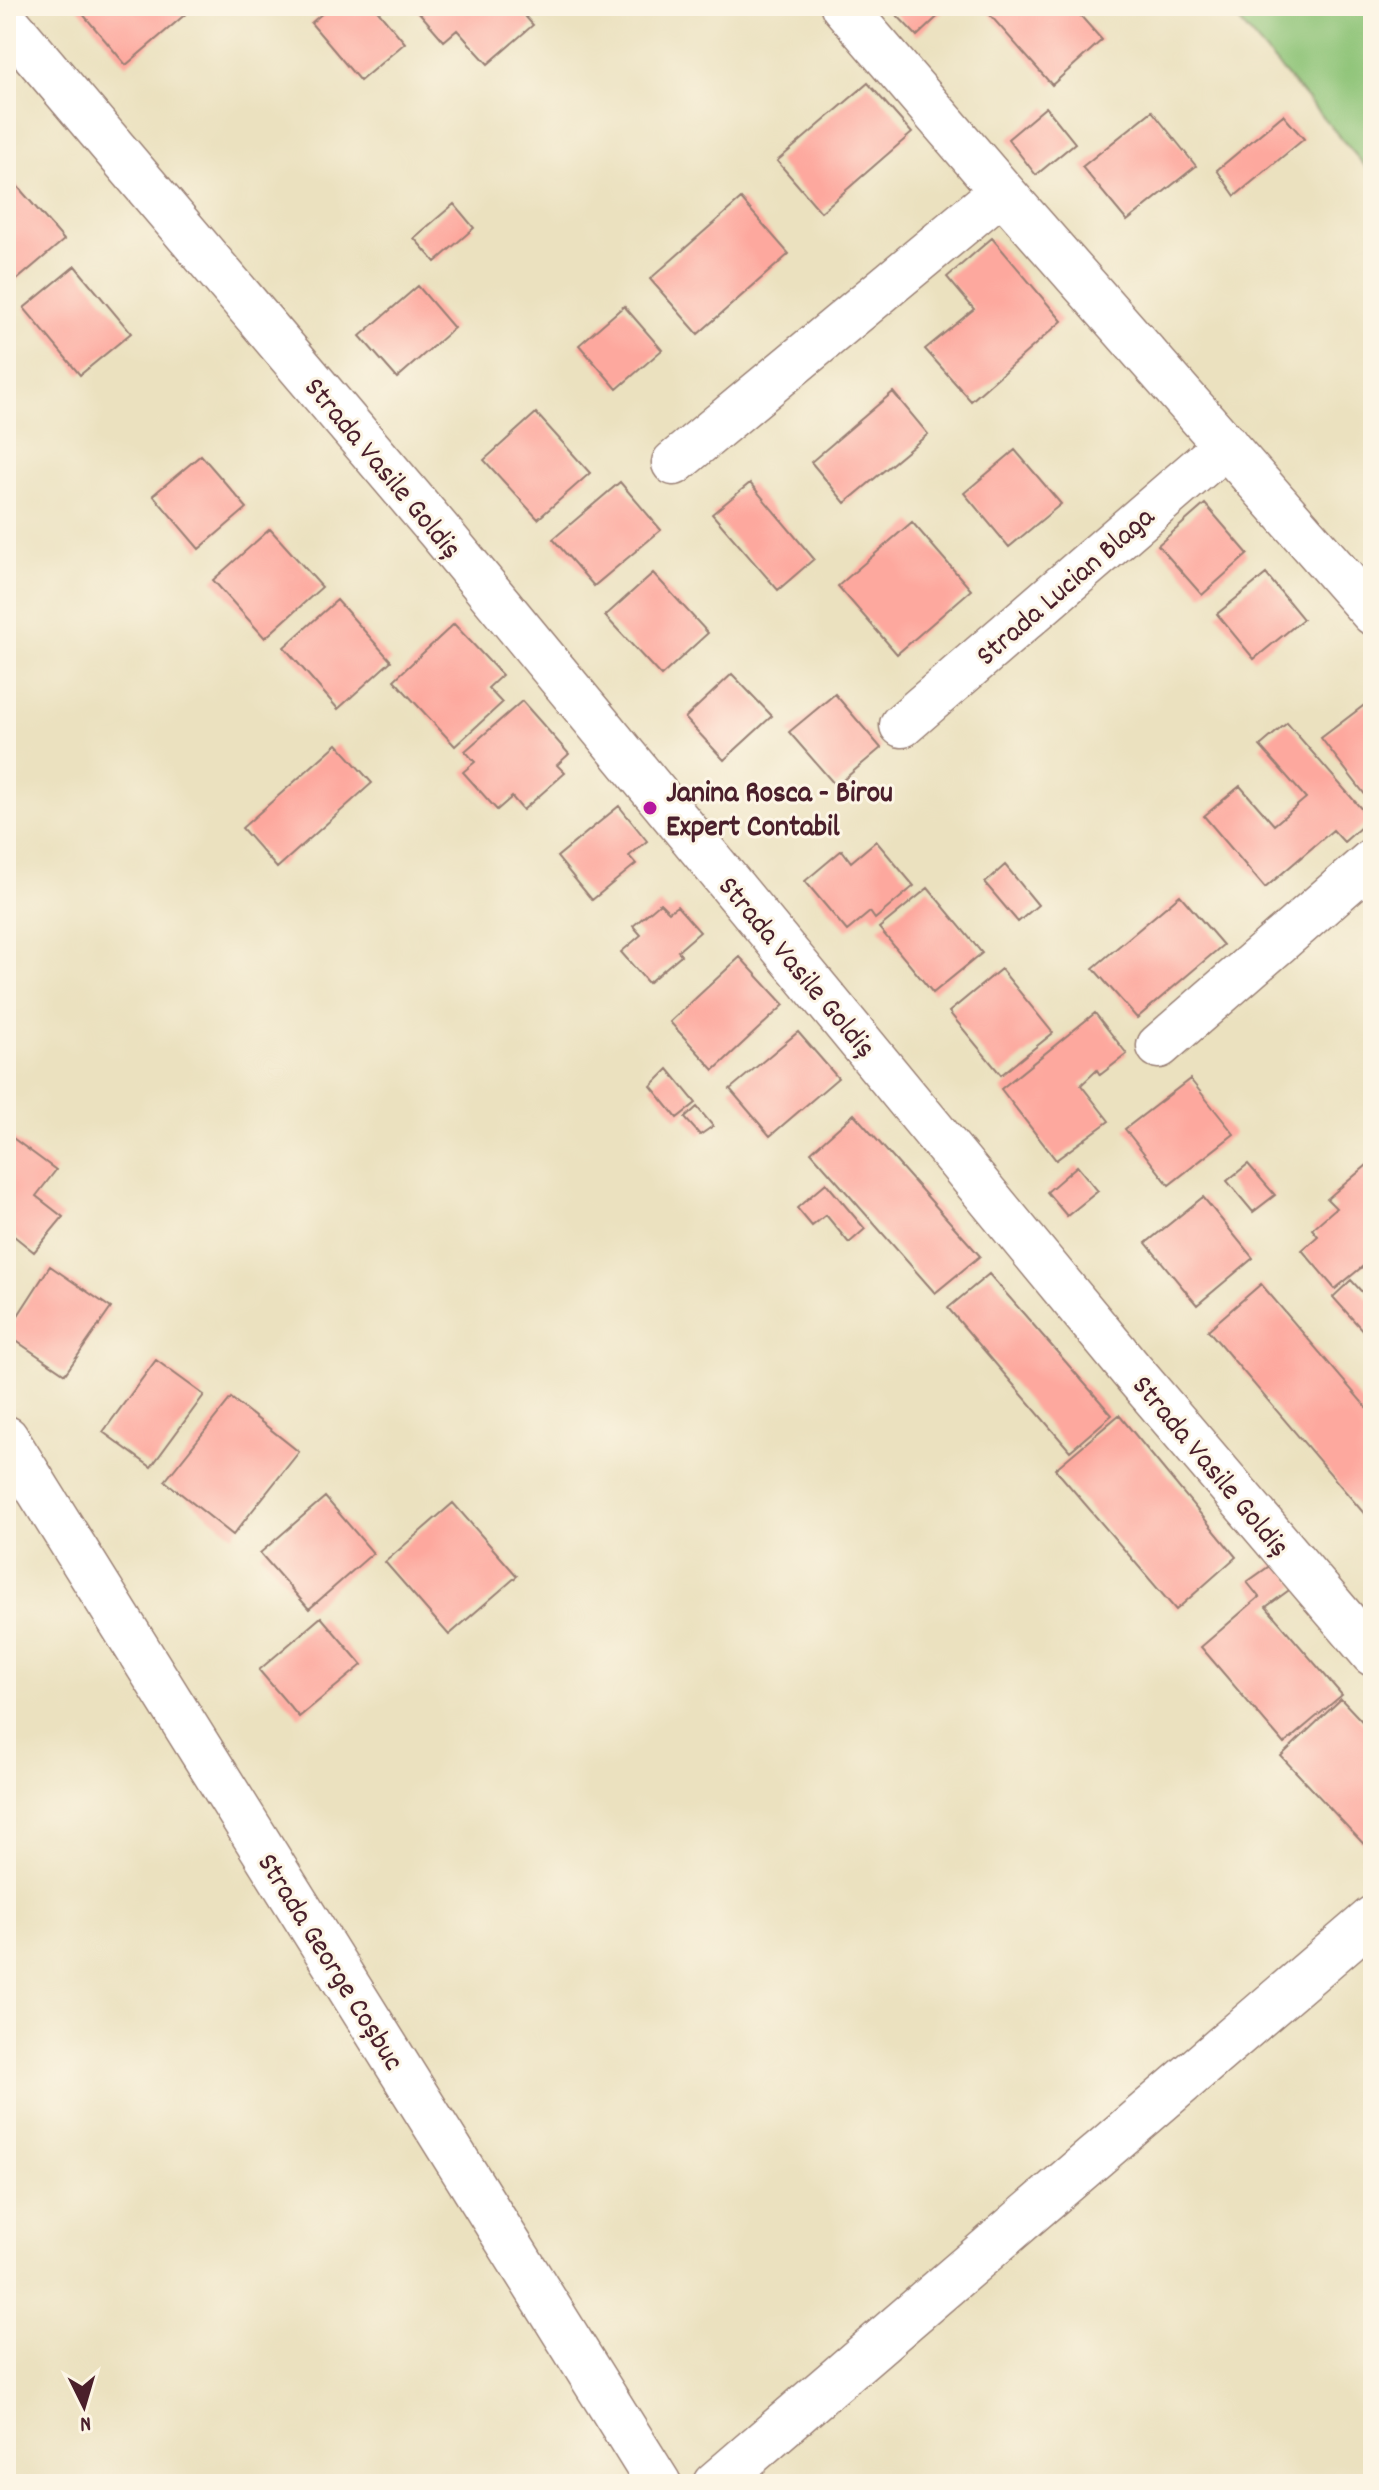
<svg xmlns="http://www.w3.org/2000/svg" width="1379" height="2490" font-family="Dekko,sans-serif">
  <rect width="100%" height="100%" fill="#fcf5e5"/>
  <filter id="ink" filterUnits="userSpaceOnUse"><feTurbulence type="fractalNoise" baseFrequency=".0125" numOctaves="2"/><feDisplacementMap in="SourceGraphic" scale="16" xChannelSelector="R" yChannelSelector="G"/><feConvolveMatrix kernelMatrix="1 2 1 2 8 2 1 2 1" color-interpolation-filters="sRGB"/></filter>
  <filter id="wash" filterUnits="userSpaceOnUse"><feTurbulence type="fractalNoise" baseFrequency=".006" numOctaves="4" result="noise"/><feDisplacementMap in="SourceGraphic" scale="32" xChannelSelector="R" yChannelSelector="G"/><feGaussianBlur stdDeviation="1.8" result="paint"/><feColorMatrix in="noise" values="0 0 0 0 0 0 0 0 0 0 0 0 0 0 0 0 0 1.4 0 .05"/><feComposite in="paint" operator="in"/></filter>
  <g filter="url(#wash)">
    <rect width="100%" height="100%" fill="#ebe1bf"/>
    <path fill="#8cc376" stroke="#6b7150" stroke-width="2" d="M1226,6H1373V175Z"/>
    <g id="blocks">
      <path fill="#fda89e" d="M76,6H195L126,65Z
        M331,6H374L405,43L360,81L311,23Z
        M421,6H516L533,25L488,64L457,30L444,41L417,10Z
        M888,6H949L917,36Z
        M982,6H1072L1102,40L1052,85Z
        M868,83L912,133L821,212L777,161Z
        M1046,107L1075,143L1036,175L1008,139Z
        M1152,111L1196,166L1127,221L1082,167Z
        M1283,115L1304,139L1235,196L1217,170Z
        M6,173L64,240L6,289Z
        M741,199L789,254L698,334L650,279Z
        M454,204L474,228L435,262L414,238Z
        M992,238L1062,321L971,401L925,349L974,309L947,277Z
        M75,266L131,333L80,375L24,308Z
        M418,286L454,328L397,378L360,336Z
        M624,306L662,350L617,389L579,345Z
        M893,392L928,434L845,503L811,462Z
        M536,413L590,473L538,519L484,460Z
        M1015,450L1061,504L1009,547L964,493Z
        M201,455L247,508L199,549L153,495Z
        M620,482L661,530L594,586L553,539Z
        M750,483L814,559L778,590L712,514Z
        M1205,504L1248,554L1202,595L1158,545Z
        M912,522L971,590L897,654L838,586Z
        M270,529L322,587L265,638L213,580Z
        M653,573L708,633L661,676L605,616Z
        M1266,574L1303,619L1254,659L1217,614Z
        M337,600L391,661L338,709L284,647Z
        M454,624L502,675L488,688L502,703L455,746L394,680Z
        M732,674L772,716L724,760L685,718Z
        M835,694L881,748L836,786L789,732Z
        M1371,700L1373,703V798L1370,801L1321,738Z
        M522,701L569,754L557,765L565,773L523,810L512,797L497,810L463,772L475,762L465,751Z
        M1287,723L1370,819L1344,842L1333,830L1265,888L1204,816L1240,786L1274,825L1306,798L1260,746Z
        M337,744L372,783L277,868L242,828Z
        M619,806L647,841L629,856L636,864L592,900L557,857Z
        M876,841L914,886L875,919L870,912L847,931L805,881L842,850L851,862Z
        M1005,865L1038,905L1018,922L985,883Z
        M928,888L982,953L933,993L879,928Z
        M1180,895L1223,945L1137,1018L1093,968Z
        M660,903L669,912L677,906L700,932L678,951L681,955L648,983L621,952L641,935L633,926Z
        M740,957L784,1005L714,1070L670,1022Z
        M1001,969L1053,1033L1001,1075L949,1012Z
        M1095,1013L1127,1054L1100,1075L1097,1070L1081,1085L1109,1121L1056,1160L1001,1089Z
        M798,1032L838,1078L770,1136L730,1089Z
        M668,1069L696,1103L677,1118L651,1086Z
        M1190,1079L1234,1134L1169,1185L1125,1129Z
        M697,1107L713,1126L700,1135L685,1118Z
        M854,1114L980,1256L935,1293L811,1152Z
        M6,1133L56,1170L36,1196L63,1217L34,1252L9,1232L6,1235Z
        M1373,1160V1258L1335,1289L1302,1250L1318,1236L1312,1229L1336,1208L1327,1199Z
        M1248,1164L1275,1195L1253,1212L1227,1181Z
        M1077,1166L1098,1191L1067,1216L1047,1192Z
        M826,1183L865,1229L849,1243L826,1215L812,1226L797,1208Z
        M1203,1197L1253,1258L1197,1305L1146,1243Z
        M50,1266L111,1308L65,1374L6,1334Z
        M989,1274L1112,1415L1070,1451L948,1308Z
        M1351,1280L1373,1304V1325L1364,1332L1333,1297Z
        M1261,1284L1373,1415V1524L1208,1330Z
        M156,1360L204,1395L151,1467L103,1432Z
        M231,1398L299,1452L233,1535L165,1481Z
        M1119,1415L1236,1557L1176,1610L1055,1469Z
        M325,1497L373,1553L309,1609L260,1553Z
        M453,1503L517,1576L449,1635L385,1562Z
        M1278,1560L1296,1585L1266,1607L1342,1695L1284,1744L1201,1647L1259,1597L1247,1582Z
        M321,1617L362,1665L299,1717L259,1670Z
        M1341,1699L1373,1733V1854L1281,1756Z"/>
    </g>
  </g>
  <g filter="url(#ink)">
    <use href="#blocks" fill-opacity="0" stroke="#9a8075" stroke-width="2"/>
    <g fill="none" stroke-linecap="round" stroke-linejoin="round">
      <defs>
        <path id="minor" d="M843,6L1002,191L1373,613
          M6,21L440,532L1131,1370L1373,1654
          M674,463L1002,191
          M902,725L1226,445
          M1159,1046L1373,860
          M6,1438L659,2484
          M715,2484L1373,1918"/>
      </defs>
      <use href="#minor" stroke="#9a8075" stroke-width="47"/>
      <use href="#minor" stroke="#fff" stroke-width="44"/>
    </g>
  </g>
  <circle fill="#b5179e" stroke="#fcf5e5" stroke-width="3" cx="650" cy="808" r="8"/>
  <g text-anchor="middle" stroke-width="6" stroke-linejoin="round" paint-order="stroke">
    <g font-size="30" fill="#4a1f2b" stroke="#fcf5e5">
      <text transform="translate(384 467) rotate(50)" y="10">Strada Vasile Goldiș</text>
      <text transform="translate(1064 585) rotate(-41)" y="10">Strada Lucian Blaga</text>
      <text transform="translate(798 966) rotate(50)" y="10">Strada Vasile Goldiș</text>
      <text transform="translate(1212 1465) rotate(50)" y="10">Strada Vasile Goldiș</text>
      <text transform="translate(332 1961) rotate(58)" y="10">Strada George Coșbuc</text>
    </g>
    <g font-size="30" font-weight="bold" fill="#4a1f2b" stroke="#fcf5e5" text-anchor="start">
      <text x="666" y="801">Janina Rosca - Birou<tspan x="666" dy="34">Expert Contabil</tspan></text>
    </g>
  </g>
  <rect width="1379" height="2490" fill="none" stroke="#fcf5e5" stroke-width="32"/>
  <g transform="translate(84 2406) rotate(175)" stroke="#fcf5e5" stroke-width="6" paint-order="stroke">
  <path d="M0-6L14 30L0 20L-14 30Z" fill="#4a1f2b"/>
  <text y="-12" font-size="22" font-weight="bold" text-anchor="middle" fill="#4a1f2b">N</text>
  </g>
</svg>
